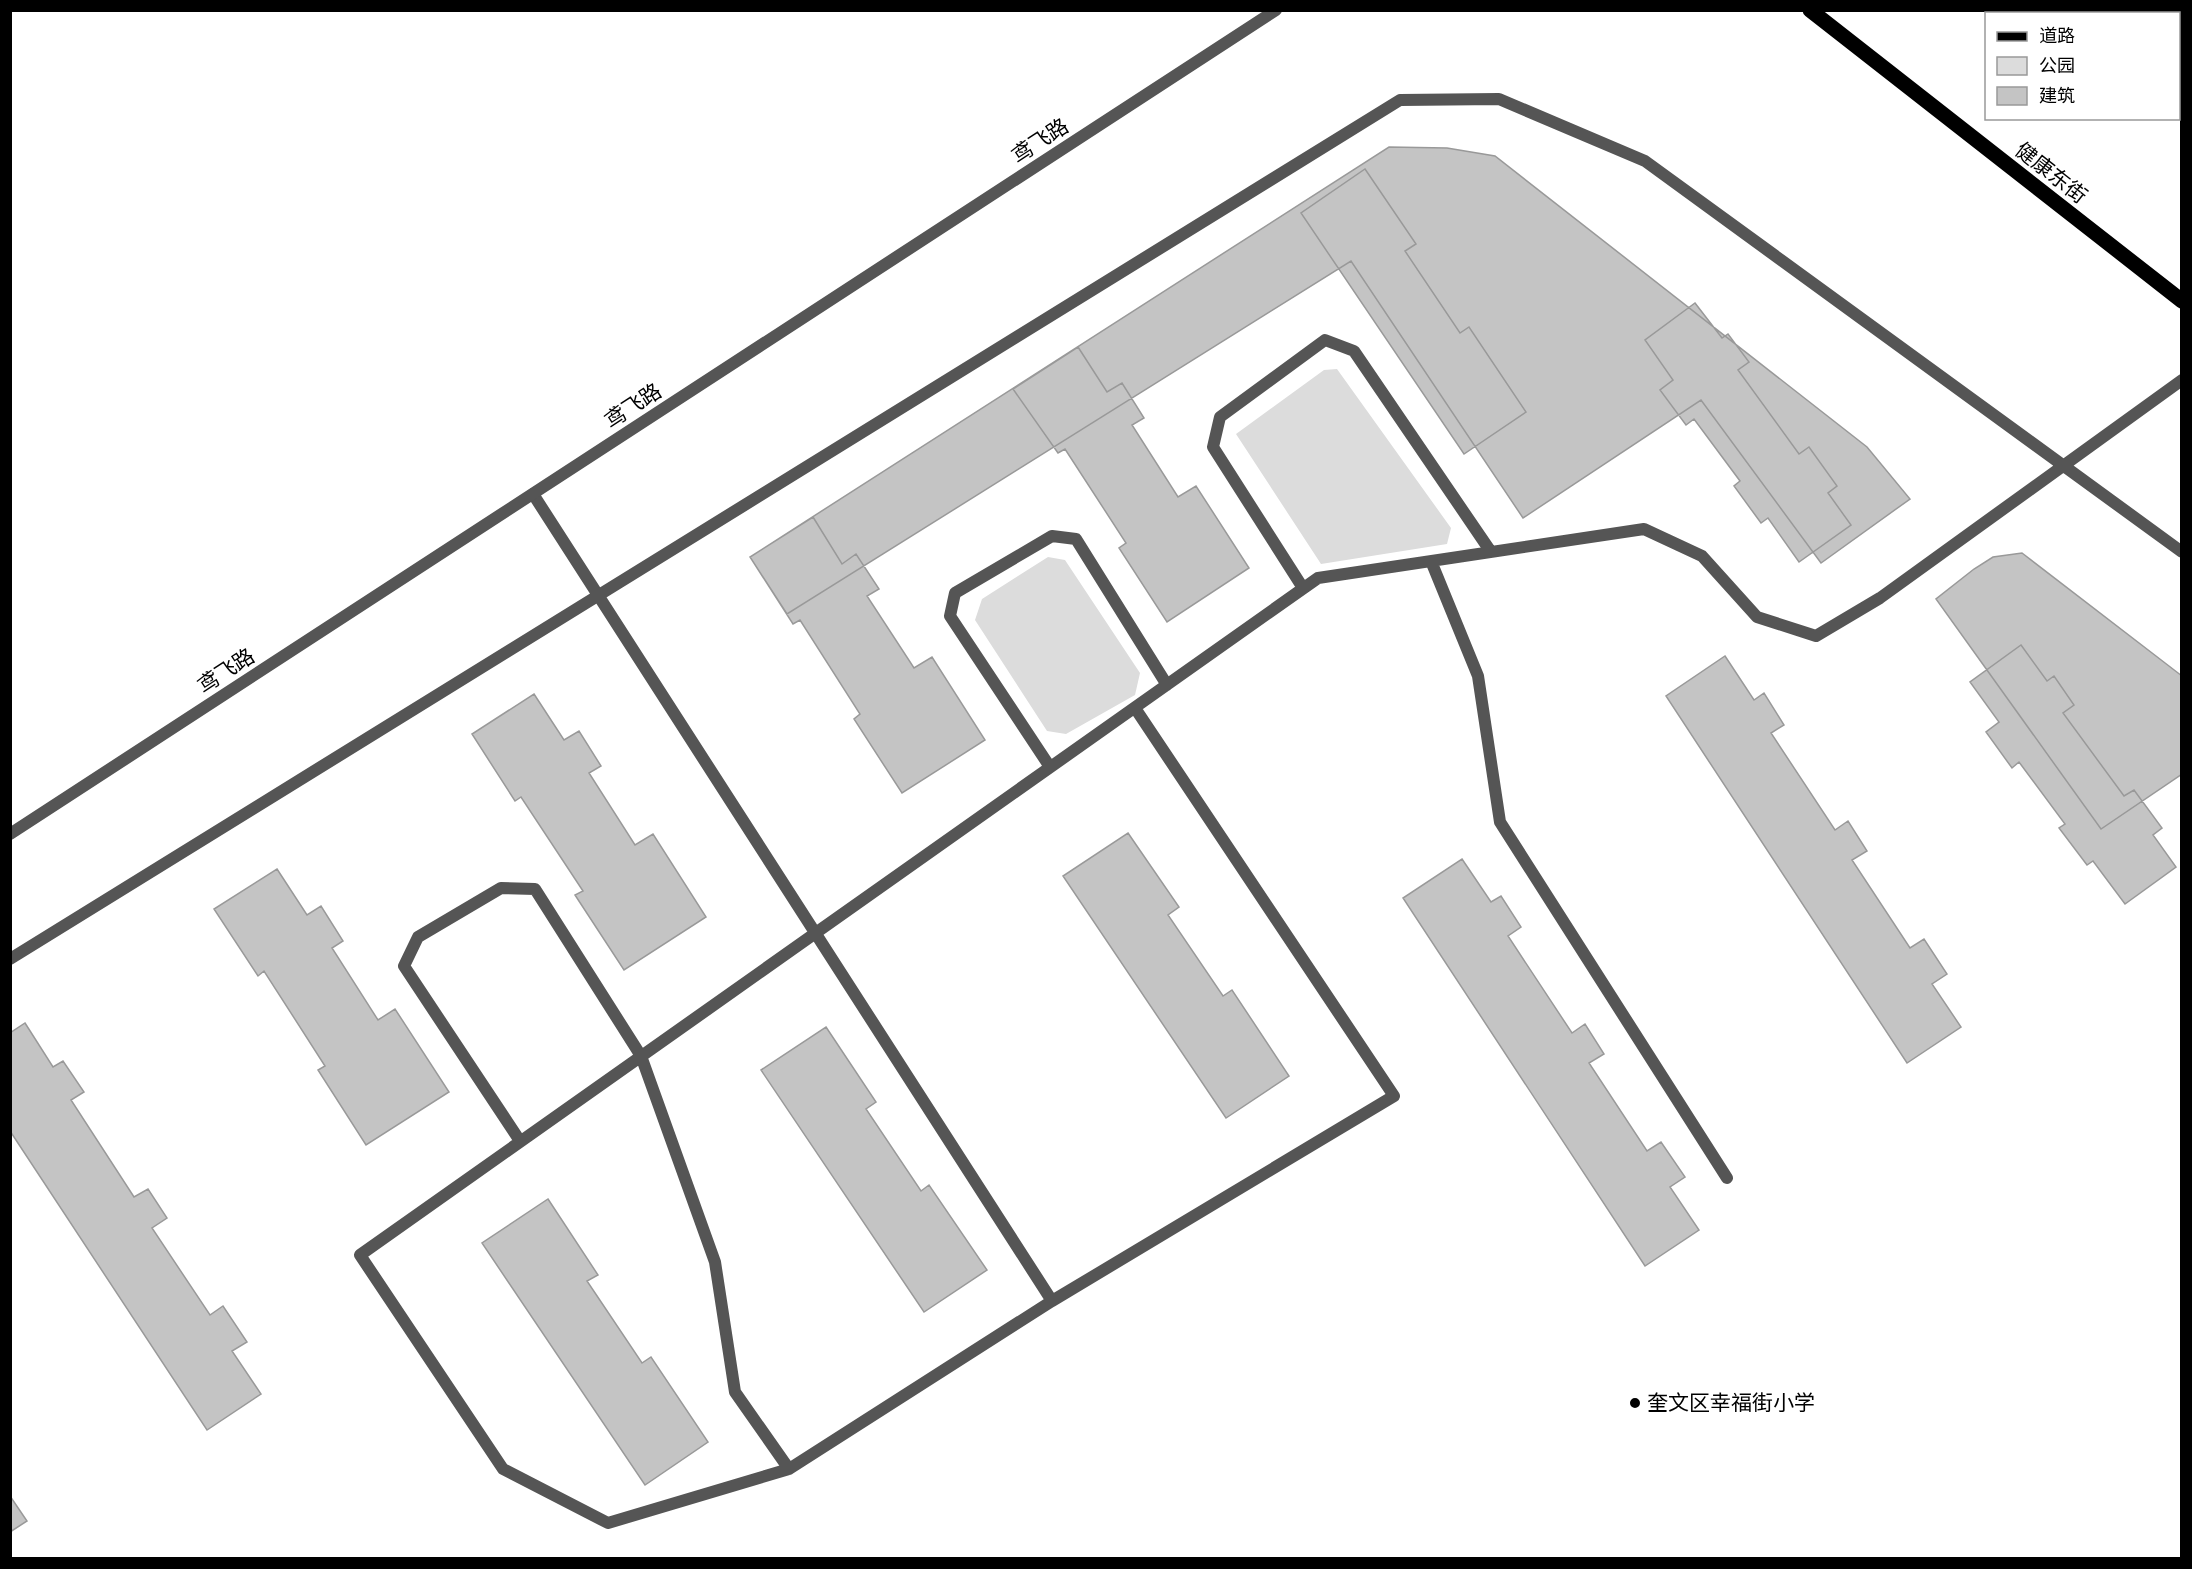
<svg xmlns="http://www.w3.org/2000/svg" width="2192" height="1569" font-family="'Noto Sans','Noto Sans SC',sans-serif">
  <rect width="100%" height="100%" fill="#fff"/>
  <path fill="#dcdcdc" d="M1337,369L1451,528L1447,544L1321,564L1236,434L1324,370Z
    M1048,557L1065,560L1140,673L1135,695L1066,734L1047,731L975,620L982,599Z"/>
  <path fill="#c4c4c4" stroke="#999" stroke-width="1.5" d="M1389,147L1447,148L1495,156L1867,447L1910,499L1821,563L1701,400L1523,518L1351,261L787,614L750,557Z
    M1365,169L1416,244L1405,251L1460,333L1469,327L1526,412L1464,454L1301,213Z
    M1695,303L1722,338L1728,334L1749,362L1738,370L1799,454L1809,447L1837,486L1828,493L1851,525L1799,562L1768,518L1761,523L1734,486L1740,481L1694,419L1686,425L1660,390L1673,380L1645,340Z
    M1078,347L1107,392L1122,383L1144,418L1132,425L1178,497L1196,486L1249,568L1167,622L1119,548L1126,543L1065,449L1058,453L1013,389Z
    M813,517L842,564L856,554L879,589L867,596L914,668L932,657L985,740L902,793L854,719L860,714L800,620L793,624L750,557Z
    M2022,553L2182,676V774L2101,829L1936,599L1974,569L1993,557Z
    M2021,645L2047,681L2054,676L2074,705L2063,713L2124,796L2134,790L2162,828L2153,835L2176,867L2125,904L2093,861L2087,865L2059,828L2065,824L2019,762L2012,768L1986,732L1999,722L1970,682Z
    M1725,656L1754,700L1764,693L1784,725L1771,733L1835,830L1848,821L1867,851L1852,860L1910,948L1924,939L1947,974L1932,984L1961,1027L1907,1063L1666,696Z
    M534,694L564,740L579,731L601,766L589,773L635,845L653,834L706,917L624,970L575,895L583,891L521,797L515,801L472,734Z
    M1128,833L1179,907L1168,915L1223,996L1232,990L1289,1076L1226,1118L1063,876Z
    M1462,859L1491,902L1501,896L1521,927L1508,936L1572,1033L1585,1024L1604,1054L1589,1063L1647,1151L1661,1142L1685,1177L1670,1187L1699,1230L1645,1266L1403,898Z
    M277,869L307,915L321,906L343,941L332,948L378,1020L395,1009L449,1092L366,1145L318,1070L325,1066L264,971L258,976L214,909Z
    M25,1023L53,1067L63,1061L84,1092L71,1100L134,1197L148,1189L167,1218L152,1228L210,1315L223,1306L247,1342L232,1351L261,1394L207,1430L10,1131V1033Z
    M826,1027L876,1102L866,1109L921,1191L929,1185L987,1270L924,1312L761,1070Z
    M548,1199L598,1275L587,1281L642,1363L651,1357L708,1442L645,1485L482,1243Z
    M10,1496L27,1521L10,1532Z"/>
  <g fill="none" stroke-linecap="round" stroke-linejoin="round">
    <path stroke="#555" stroke-width="12" d="M533,494L1052,1301L1394,1096L1135,708
      M1431,561L1478,676L1500,822L1727,1178
      M1303,588L1213,447L1220,417L1325,340L1354,351L1491,552
      M1050,767L950,616L955,593L1052,536L1076,539L1167,685
      M10,959L1400,100L1499,99L1645,161L2182,552
      M520,1141L404,966L418,937L501,888L535,889L641,1056L715,1262L735,1392L789,1469
      M1052,1301L789,1469L608,1523L503,1469L360,1255L1318,578L1644,529L1702,556L1757,617L1816,636L1880,598L2182,380"/>
    <path stroke="#555" stroke-width="12" d="M10,834L1276,10"/>
    <path stroke="#000" stroke-width="15" d="M1810,10L2182,301
      M2121,10L2125,14
      M2178,57L2182,59"/>
  </g>
  <circle fill="#000" stroke="#fff" stroke-width="2" cx="1635" cy="1403" r="6"/>
  <g text-anchor="middle" stroke-width="4.5" stroke-linejoin="round" paint-order="stroke">
    <g font-size="21" fill="#000" stroke="#fff">
      <text transform="translate(1040 141) rotate(-33)" y="7">鸢飞路</text>
      <text transform="translate(2051 173) rotate(38)" y="7">健康东街</text>
      <text transform="translate(633 406) rotate(-33)" y="7">鸢飞路</text>
      <text transform="translate(226 671) rotate(-33)" y="7">鸢飞路</text>
    </g>
    <g font-size="21" fill="#000" stroke="#fff" text-anchor="start">
      <text x="1647" y="1410">奎文区幸福街小学</text>
    </g>
  </g>
  <rect width="2192" height="1569" fill="none" stroke="#000000" stroke-width="24"/>
  <rect x="1985" y="12" width="195" height="108" fill="#ffffff" stroke="#999999" stroke-width="1.5"/>
  <rect x="1997" y="32" width="30" height="9" fill="#000000" stroke="#999999" stroke-width="1.5"/>
  <text x="2039" y="42" font-size="18" fill="#000000">道路</text>
  <rect x="1997" y="57" width="30" height="18" fill="#dcdcdc" stroke="#999999" stroke-width="1.5"/>
  <text x="2039" y="72" font-size="18" fill="#000000">公园</text>
  <rect x="1997" y="87" width="30" height="18" fill="#c4c4c4" stroke="#999999" stroke-width="1.5"/>
  <text x="2039" y="102" font-size="18" fill="#000000">建筑</text>
</svg>
